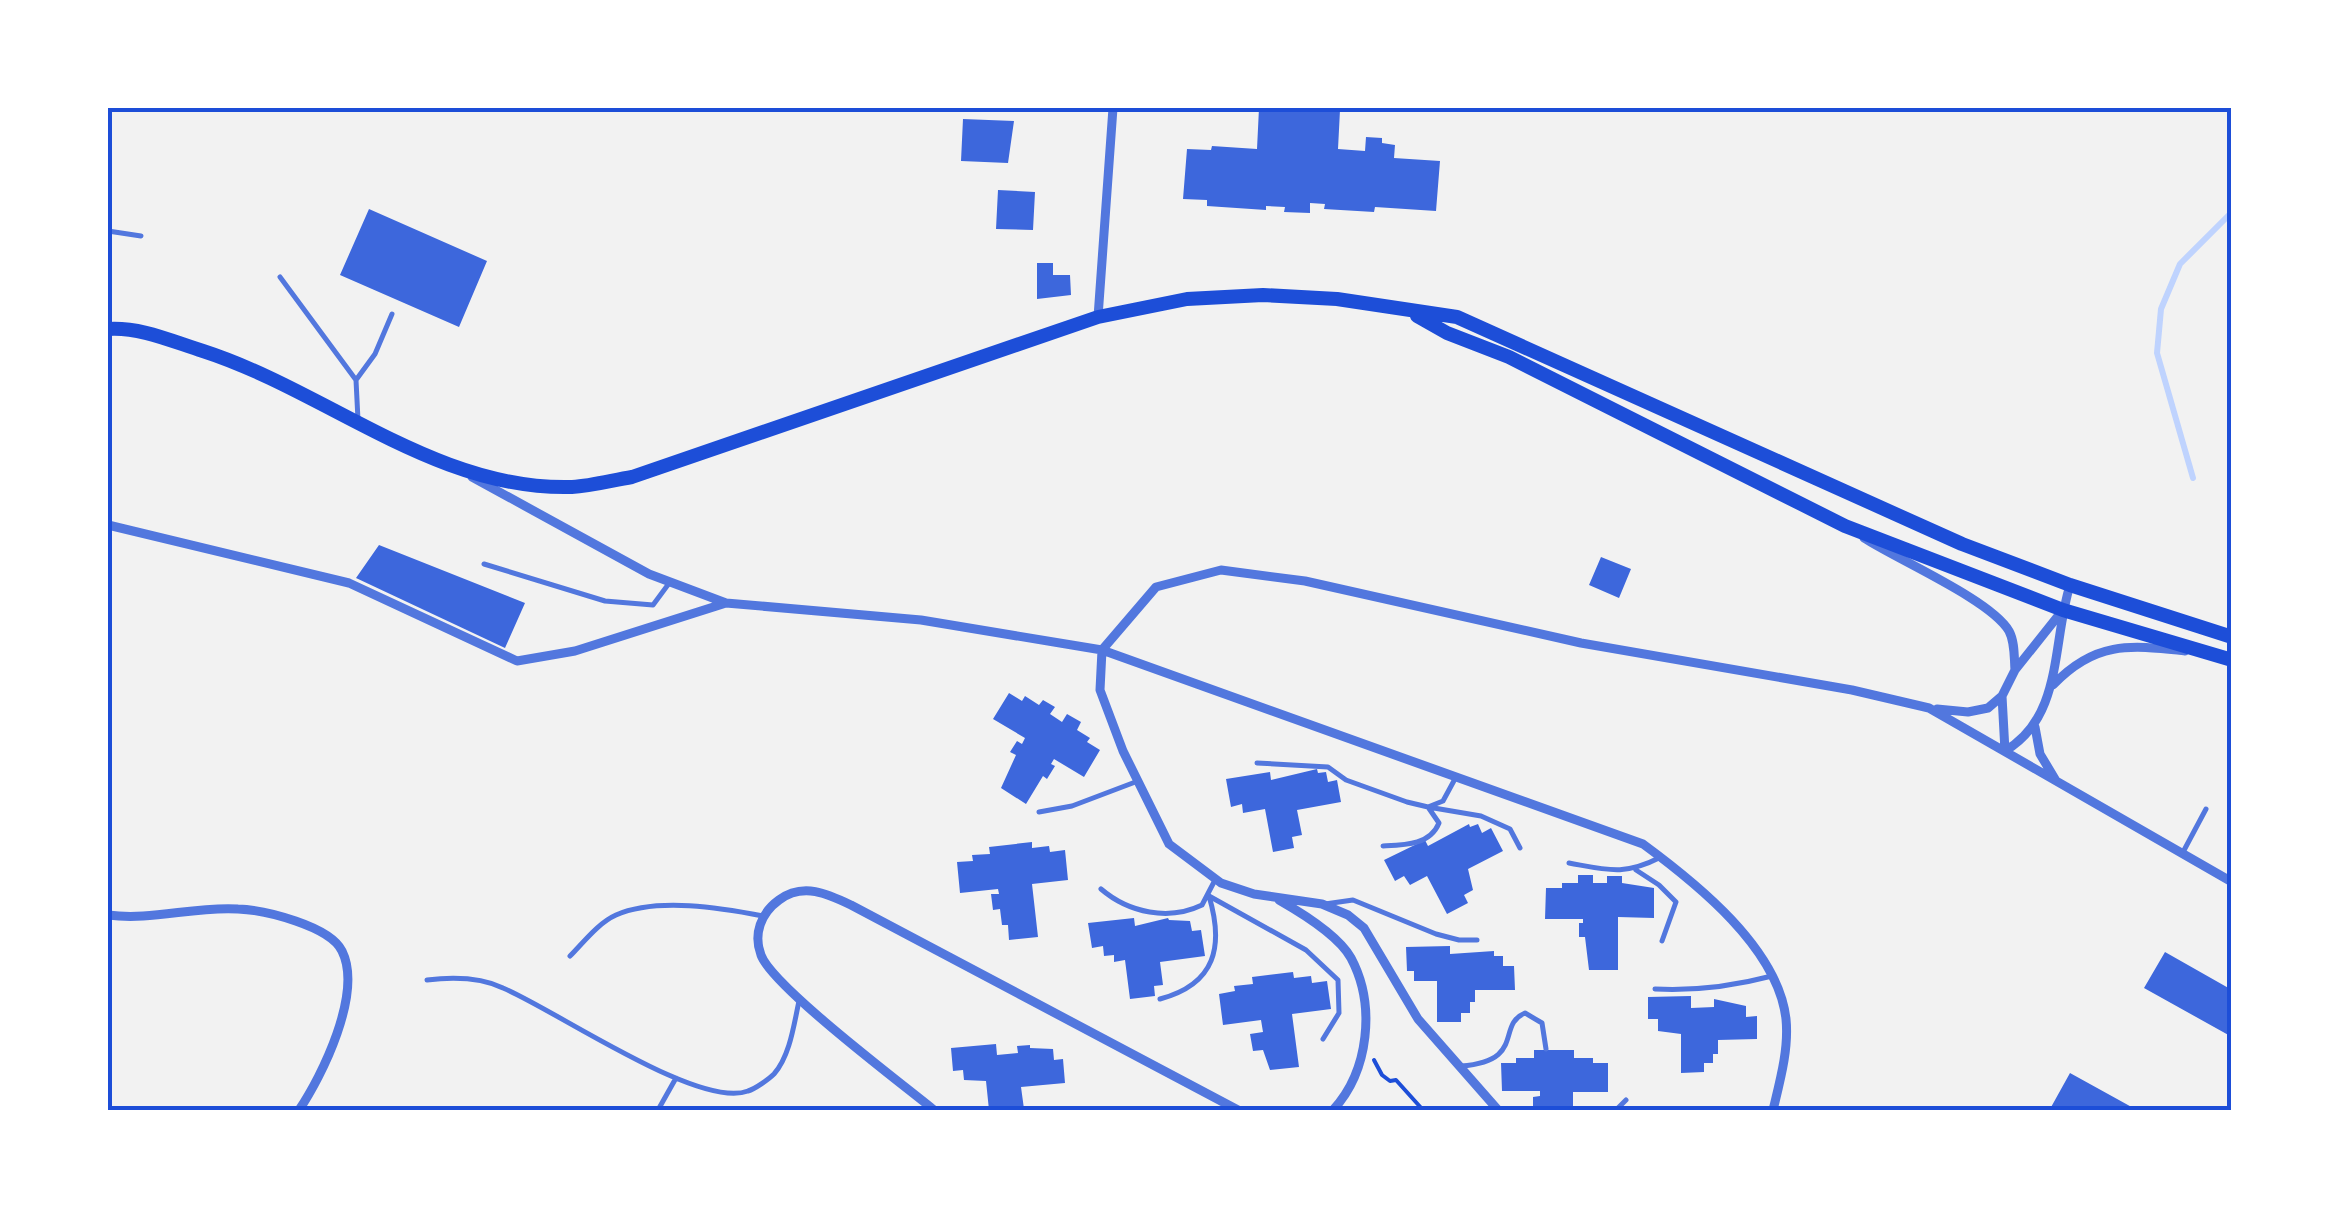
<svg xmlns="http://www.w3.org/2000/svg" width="2339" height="1218" font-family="Lato,sans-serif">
  <rect width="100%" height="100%" fill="#f2f2f2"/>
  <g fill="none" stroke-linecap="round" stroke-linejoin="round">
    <path stroke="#bfd3fe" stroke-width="6" d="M2193,478L2157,353L2161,309L2180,264L2232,212"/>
  </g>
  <path fill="#3d67dc" d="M1259,108L1340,110L1338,149L1365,151L1366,137L1382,138V143L1395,145L1394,158L1440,161L1436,211L1375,207L1374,212L1324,209L1325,204L1310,203V213L1284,212L1285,207L1266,206V210L1207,206V200L1183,199L1187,149L1211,150L1212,146L1257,149Z
    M963,119L1014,121L1008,163L961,161Z
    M998,190L1035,192L1033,230L996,229Z
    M369,209L487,261L459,327L340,275Z
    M1037,263H1053V275H1070L1071,295L1037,299Z
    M379,545L525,603L505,648L356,578Z
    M1601,557L1631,569L1619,598L1589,585Z
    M1009,693L1022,701L1025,696L1039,705L1043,700L1055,707L1050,714L1062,722L1067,714L1081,722L1077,730L1090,738L1087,742L1100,750L1084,777L1054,759L1051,764L1055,766L1047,779L1043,776L1026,804L1001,788L1016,755L1010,752L1017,741L1022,744L1025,738L993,719Z
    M1317,769L1318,773L1326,772L1328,782L1337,780L1341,802L1297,810L1302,835L1292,837L1294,848L1273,852L1265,809L1243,813L1242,804L1231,807L1226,779L1270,772L1271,780Z
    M1469,824L1470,827L1478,824L1482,833L1491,828L1503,851L1468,869L1473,890L1464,895L1468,903L1447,914L1427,876L1410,885L1404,876L1395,881L1384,860L1425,840L1428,846Z
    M1032,842V848L1049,846L1050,852L1065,850L1068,880L1032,884L1038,937L1009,940L1008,925H1002L1000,909L993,910L991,894H999L998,889L960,893L957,862L973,861L972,855L990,854L989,847Z
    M1578,875H1593V883H1607V876H1622V883L1654,888V918L1618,917V970H1589L1585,937H1579V923H1583V919H1545L1546,888H1562V883H1578Z
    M1134,918L1135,926L1168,918L1169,920L1190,921L1192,931L1201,930L1205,956L1160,962L1163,985L1154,986L1155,996L1130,999L1125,960L1114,962V955L1104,956L1103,946L1092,948L1088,923Z
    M1450,946V954L1494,951V956H1503V966H1514L1515,990H1475V1002H1470V1013H1461V1022H1437V981H1414V971H1407L1406,947Z
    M2165,952L2232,990V1037L2144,988Z
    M1293,972L1294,978L1311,976L1312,983L1327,981L1331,1009L1292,1014L1299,1067L1270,1070L1263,1050L1253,1051L1250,1034L1263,1032L1261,1020L1223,1025L1219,994L1235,991L1234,986L1253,984L1252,977Z
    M1691,996V1008L1714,1007V999L1746,1006V1017L1757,1016V1039L1718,1040V1054H1713V1063H1704V1072L1681,1073V1034L1658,1031V1019H1648V997Z
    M996,1044L997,1055L1018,1053L1017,1046L1030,1045V1048L1053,1049L1054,1060L1063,1059L1065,1083L1021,1087L1024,1109L989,1110L986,1081L964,1080L963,1070L953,1071L951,1048Z
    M1534,1050H1574V1058H1593V1063H1608V1092H1573V1110H1533V1097L1540,1096V1091H1502L1501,1063H1516V1058H1534Z
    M2070,1073L2137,1110H2053L2050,1109Z"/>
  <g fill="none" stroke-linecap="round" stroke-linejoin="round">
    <path stroke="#1d4ed8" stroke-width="4" d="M1374,1060L1382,1075L1390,1081L1396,1080L1423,1110"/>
    <path stroke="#5277de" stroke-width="5" d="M108,231L141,236
      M280,277L356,380L358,420
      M356,380L375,354L392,314
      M484,564L605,601L653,605L670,582
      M1257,763L1328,767L1346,780L1407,802L1428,807L1443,801L1456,777
      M1039,812L1072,806L1138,781
      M1383,846C1405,845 1430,845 1439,823L1428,807L1481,816L1510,829L1520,848
      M2182,854L2206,809
      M1569,863C1608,870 1624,876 1661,857
      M1636,870L1659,885L1676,902L1662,941
      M1101,889C1129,913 1169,921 1202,905L1215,880
      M1325,904L1353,900L1436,934L1459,940H1477
      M570,956C583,943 598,923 616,915C657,897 722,908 763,916
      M427,980C452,977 480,977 503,988C554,1009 699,1110 748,1091C755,1089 769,1079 774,1074C790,1056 794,1024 799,1001
      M1655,989C1694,991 1734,986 1772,976
      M1160,999C1216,984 1224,946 1209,896L1306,950L1338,980L1339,1013L1323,1039
      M1461,1066C1526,1061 1496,1025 1525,1013L1542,1023L1546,1049
      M658,1110L676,1078
      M1616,1110L1626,1100"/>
    <path stroke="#5277de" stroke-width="9" d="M1098,317L1113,108
      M472,477L649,574L726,603L921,620L1102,650L1643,844C1696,883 1778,948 1786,1019C1789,1049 1780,1081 1773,1110
      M108,525L349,583L517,661L575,651L726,603
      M1864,538C1898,560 1991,600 2009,631C2015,642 2014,657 2015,670
      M1102,650L1156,587L1221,570L1305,581L1581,643L1852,690L1929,708L2232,882
      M1102,650L1100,690L1123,751L1169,844L1221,883L1254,894L1322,904L1348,915L1364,928L1418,1019L1498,1110
      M2053,685C2095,641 2129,645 2185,651
      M2002,696L2005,751
      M1937,709L1968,712L1988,708L2002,696L2015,670L2062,611
      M2035,727L2040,754L2055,779
      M2005,751C2063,717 2052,643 2070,585
      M1279,900C1300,912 1339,936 1351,958C1376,1005 1369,1071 1333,1110
      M108,915C152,921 194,906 238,909C265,910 330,926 342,951C363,993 322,1076 299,1110
      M934,1110C901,1083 772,986 761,955C753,934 761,913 779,900C803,882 828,894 851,905L1238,1110"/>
    <path stroke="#1d4ed8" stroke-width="14" d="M1417,316L1447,333L1509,357L1845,526L2063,610L2232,660
      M108,329C141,327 171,341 203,351C327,391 436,491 572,487C592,486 613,480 632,477L1098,317L1187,299L1263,295L1337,299L1457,317L1962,544L2070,585L2232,637"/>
  </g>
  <rect width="2339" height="1218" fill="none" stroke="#ffffff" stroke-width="220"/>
  <rect x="110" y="110" width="2119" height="998" fill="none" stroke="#1d4ed8" stroke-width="4"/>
</svg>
